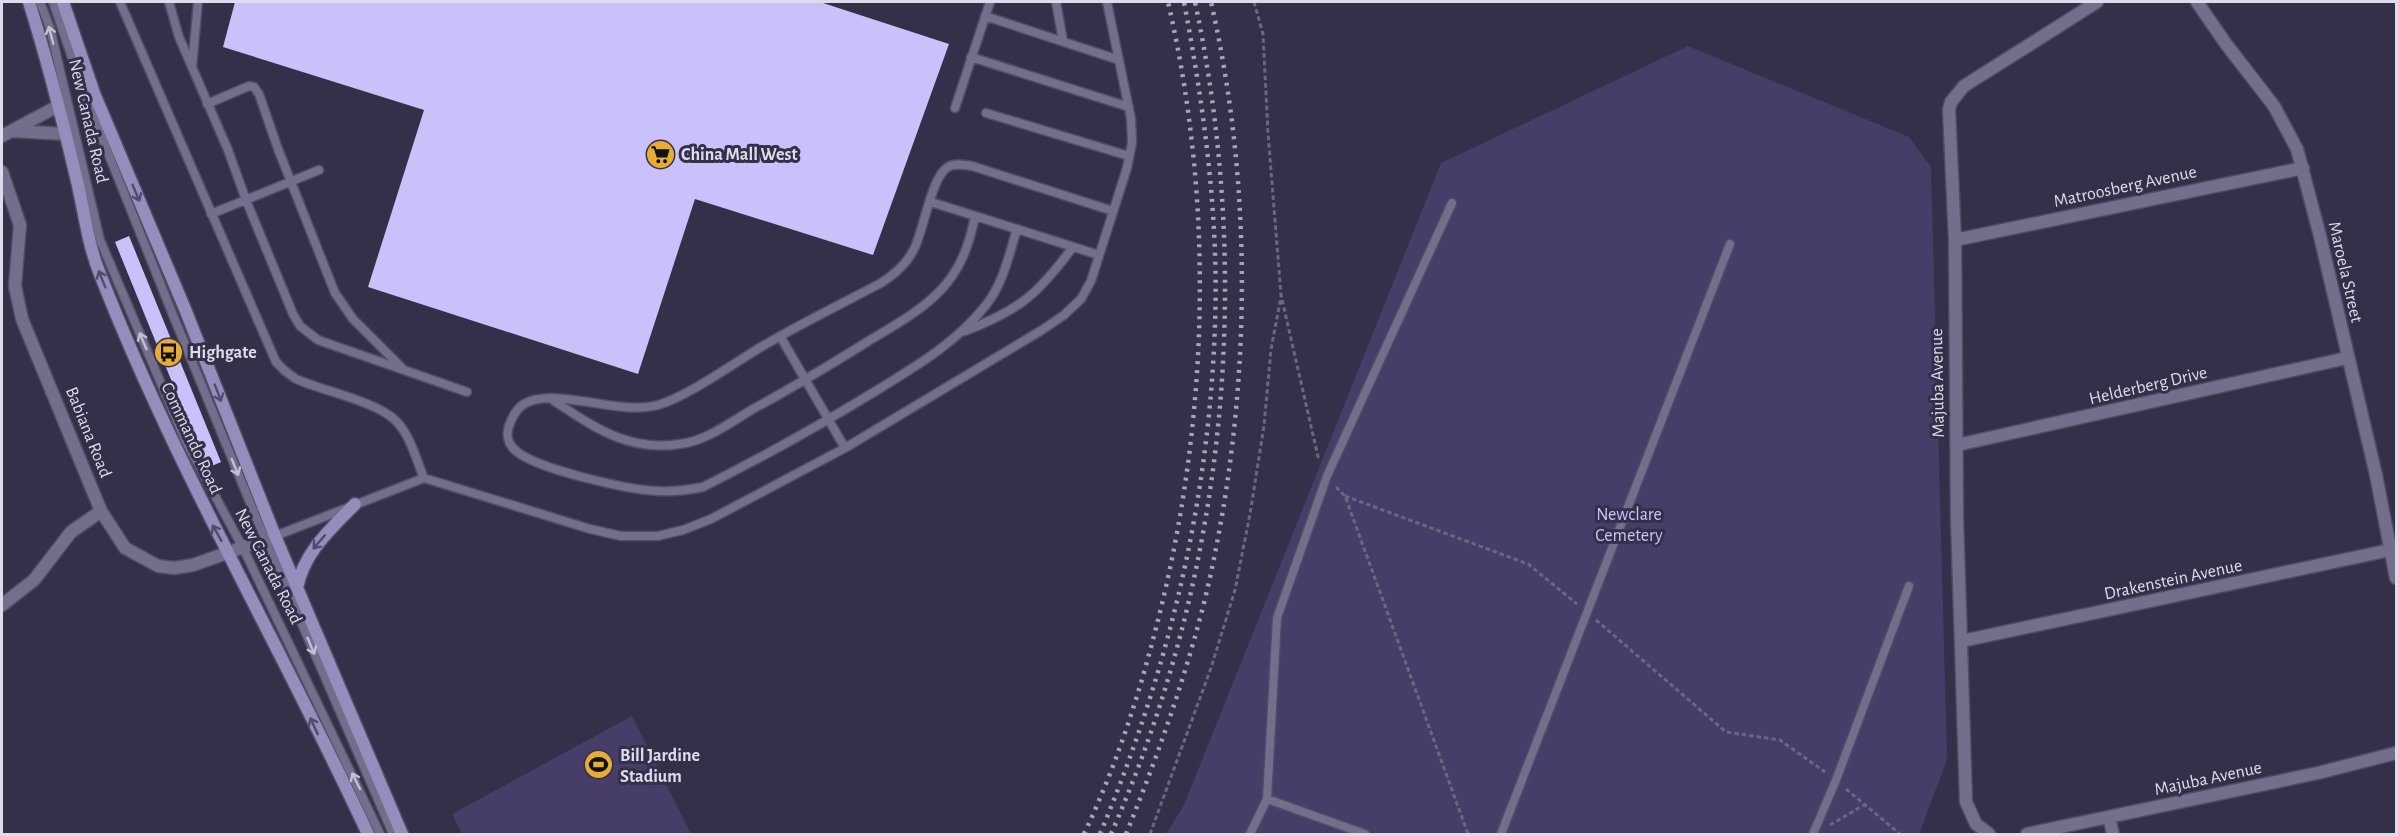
<svg xmlns="http://www.w3.org/2000/svg" width="2398" height="836" font-family="'Alegreya Sans',sans-serif">
  <rect width="100%" height="100%" fill="#343049"/>
  <path fill="#463e68" d="M1688,46L1909,137L1931,167L1947,760L1919,834H1166L1184,805L1441,163Z
    M632,716L691,834H462L452,814Z"/>
  <path fill="#cac1fb" d="M235,2H820L949,44L873,255L695,199L638,374L368,287L424,110L223,47Z
    M129,236L221,462L207,468L115,242Z"/>
  <g fill="none" stroke-linecap="round" stroke-linejoin="round">
    <defs>
      <path id="lane" d="M40,2L50,28L100,240L185,440L243,548L380,834
        M53,2L84,93L173,315L265,539L393,834
        M120,2L276,362L285,371L296,379C323,391 375,401 395,420C410,434 416,459 424,478
        M169,2L179,37L228,150L246,200L293,314L300,326L318,340L467,392
        M1056,2L1063,41
        M985,16L1119,60
        M971,57L1129,107
        M192,67L198,2
        M207,104L249,86L254,87L259,94L278,149L335,293L353,319L402,368
        M955,108L990,2
        M986,113L1129,156
        M931,202L1099,255
        M211,214L319,170
        M1017,229C1009,255 1003,284 986,305C957,342 918,365 879,389C822,424 763,457 703,487C688,490 673,492 658,491C629,490 535,469 515,450C508,444 506,435 509,426C512,417 516,409 524,404C556,386 617,416 658,405C688,396 733,364 761,347C800,324 841,304 881,283C895,274 907,264 914,249C924,230 931,177 948,167C955,163 964,165 972,166L1113,211
        M965,331C1020,310 1038,294 1073,247
        M780,336L845,448
        M554,401C594,427 628,452 680,444C706,441 731,422 753,409C792,388 830,365 867,342C895,325 927,308 947,283C963,263 970,241 975,216
        M275,536L424,478L590,529L621,536H658L683,530L711,519L845,448L1042,330L1064,315L1081,299L1091,281L1127,168L1132,143L1131,119L1107,2
        M1267,799L1365,834
        M1250,834L1267,799L1277,618L1327,476L1452,203
        M1501,834L1730,244
        M1813,834L1836,780L1909,586"/>
      <path id="street" d="M2197,2L2226,44L2274,106L2297,149L2320,236L2376,475L2396,578
        M13,131L65,134
        M2,136L58,106
        M2,172L20,225L15,286L22,319L101,511L125,548L158,566L174,568L193,565L275,536
        M1955,240L2303,168
        M1957,445L2347,358
        M2,605L34,580L71,532L101,511
        M1962,641L2390,550
        M2109,817L2113,834
        M1989,834L1976,824L1966,802L1957,518L1955,240L1949,110L1951,102L1964,86L2097,2
        M2027,834L2318,773L2396,753"/>
      <path id="secondary" d="M29,2C47,59 62,118 76,177C84,209 87,242 100,274C175,467 281,646 368,834
        M63,2L94,93L185,309L275,536L402,834
        M297,588C304,552 330,530 355,504"/>
    </defs>
    <use href="#lane" stroke="#4f4c63" stroke-width="11"/>
    <use href="#street" stroke="#4f4c63" stroke-width="15"/>
    <use href="#secondary" stroke="#4f4c63" stroke-width="15"/>
    <path stroke="#6b687e" stroke-width="3" stroke-dasharray="4.5 3" stroke-linecap="butt" d="M1254,2L1263,34L1268,133L1281,295L1319,461
      M1336,487L1345,496L1468,834
      M1345,496L1528,564L1577,604
      M1596,620L1726,732L1780,740L1825,772
      M1846,789L1900,834
      M1830,825L1864,805
      M1150,834L1211,668L1235,590L1250,514L1264,426L1271,349L1281,297"/>
    <use href="#lane" stroke="#726e8b" stroke-width="8"/>
    <use href="#street" stroke="#726e8b" stroke-width="12"/>
    <use href="#secondary" stroke="#958ebd" stroke-width="12"/>
    <path stroke="#a7a4b7" stroke-width="4.5" stroke-dasharray="3 6" stroke-linecap="butt" d="M1084,834C1112,775 1134,711 1151,647C1208,437 1217,214 1168,2
      M1100,834C1168,672 1209,502 1215,325C1219,217 1204,108 1184,2
      M1111,834C1226,573 1254,280 1195,2
      M1126,834C1157,758 1185,679 1205,599C1251,405 1255,195 1211,2"/>
  </g>
  <defs><path id="oneway-shaft" d="M-6 0H5M1.5-3L5.5 0L1.5 3" fill="none" stroke-width="1.6" stroke-linecap="round" stroke-linejoin="round" transform="scale(1.5)"/></defs>
  <g stroke="#c3c0d4">
    <use href="#oneway-shaft" transform="translate(51 35) rotate(-105)"/>
    <use href="#oneway-shaft" transform="translate(143 341) rotate(-113)"/>
    <use href="#oneway-shaft" transform="translate(235 467) rotate(68)"/>
    <use href="#oneway-shaft" transform="translate(311 646) rotate(67)"/>
    <use href="#oneway-shaft" transform="translate(356 781) rotate(-116)"/>
  </g>
  <g stroke="#514c6c">
    <use href="#oneway-shaft" transform="translate(136 193) rotate(67)"/>
    <use href="#oneway-shaft" transform="translate(102 279) rotate(-112)"/>
    <use href="#oneway-shaft" transform="translate(218 393) rotate(69)"/>
    <use href="#oneway-shaft" transform="translate(217 533) rotate(-119)"/>
    <use href="#oneway-shaft" transform="translate(319 542) rotate(131)"/>
    <use href="#oneway-shaft" transform="translate(314 726) rotate(-115)"/>
  </g>
  <defs>
    <symbol id="supermarket-disc" viewBox="-11 -11 22 22"><circle r="9.5" fill="#e6ac36" stroke="#343049"/><path d="M-6-5.5h2.5l.6 2H6L4.5 2H-2.5L-4.4-4H-6ZM-1.5 3.2a1.3 1.3 0 1 0 .1 0ZM3 3.2a1.3 1.3 0 1 0 .1 0Z" fill="#111"/></symbol>
    <symbol id="bus-disc" viewBox="-11 -11 22 22"><circle r="9.5" fill="#e6ac36" stroke="#343049"/><path d="M-5-6H5V4H4V6H2V4H-2V6H-4V4H-5ZM-3.5-4V0h7V-4ZM-3.5 1.2v1.5H-2V1.2ZM2 1.2v1.5H3.5V1.2Z" fill="#111"/></symbol>
    <symbol id="stadium-disc" viewBox="-11 -11 22 22"><circle r="9.5" fill="#e6ac36" stroke="#343049"/><path d="M0-5a6.5 5 0 1 0 0 10a6.5 5 0 1 0 0-10ZM-3.5-1.8h7v3.6h-7Z" fill="#111"/></symbol>
  </defs>
  <g fill-rule="evenodd">
    <use href="#supermarket-disc" x="644" y="138" width="33" height="33"/>
    <use href="#bus-disc" x="152" y="336" width="33" height="33"/>
    <use href="#stadium-disc" x="582" y="748" width="33" height="33"/>
  </g>
  <g text-anchor="middle" stroke-width="6" stroke-linejoin="round" paint-order="stroke">
    <g font-size="18" fill="#dedcec" stroke="#343049">
      <text transform="translate(89 121) rotate(77)" y="6">New Canada Road</text>
      <text transform="translate(2125 186) rotate(-12)" y="6">Matroosberg Avenue</text>
      <text transform="translate(2346 272) rotate(77)" y="6">Maroela Street</text>
      <text transform="translate(1937 383) rotate(-91)" y="6">Majuba Avenue</text>
      <text transform="translate(2148 385) rotate(-13)" y="6">Helderberg Drive</text>
      <text transform="translate(89 432) rotate(68)" y="6">Babiana Road</text>
      <text transform="translate(192 438) rotate(65)" y="6">Commando Road</text>
      <text transform="translate(269 566) rotate(63)" y="6">New Canada Road</text>
      <text transform="translate(2173 579) rotate(-12)" y="6">Drakenstein Avenue</text>
      <text transform="translate(2208 778) rotate(-12)" y="6">Majuba Avenue</text>
    </g>
    <g font-size="18" font-weight="bold" fill="#dedcec" stroke="#343049" text-anchor="start">
      <text x="681" y="160">China Mall West</text>
      <text x="189" y="358">Highgate</text>
      <text x="620" y="761">Bill Jardine<tspan x="620" dy="21">Stadium</tspan></text>
    </g>
    <g font-size="18" fill="#cbc3fb" stroke="#343049">
      <text x="1629" y="520">Newclare<tspan x="1629" dy="21">Cemetery</tspan></text>
    </g>
  </g>
  <rect width="2398" height="836" fill="none" stroke="#dedcec" stroke-width="6"/>
</svg>
